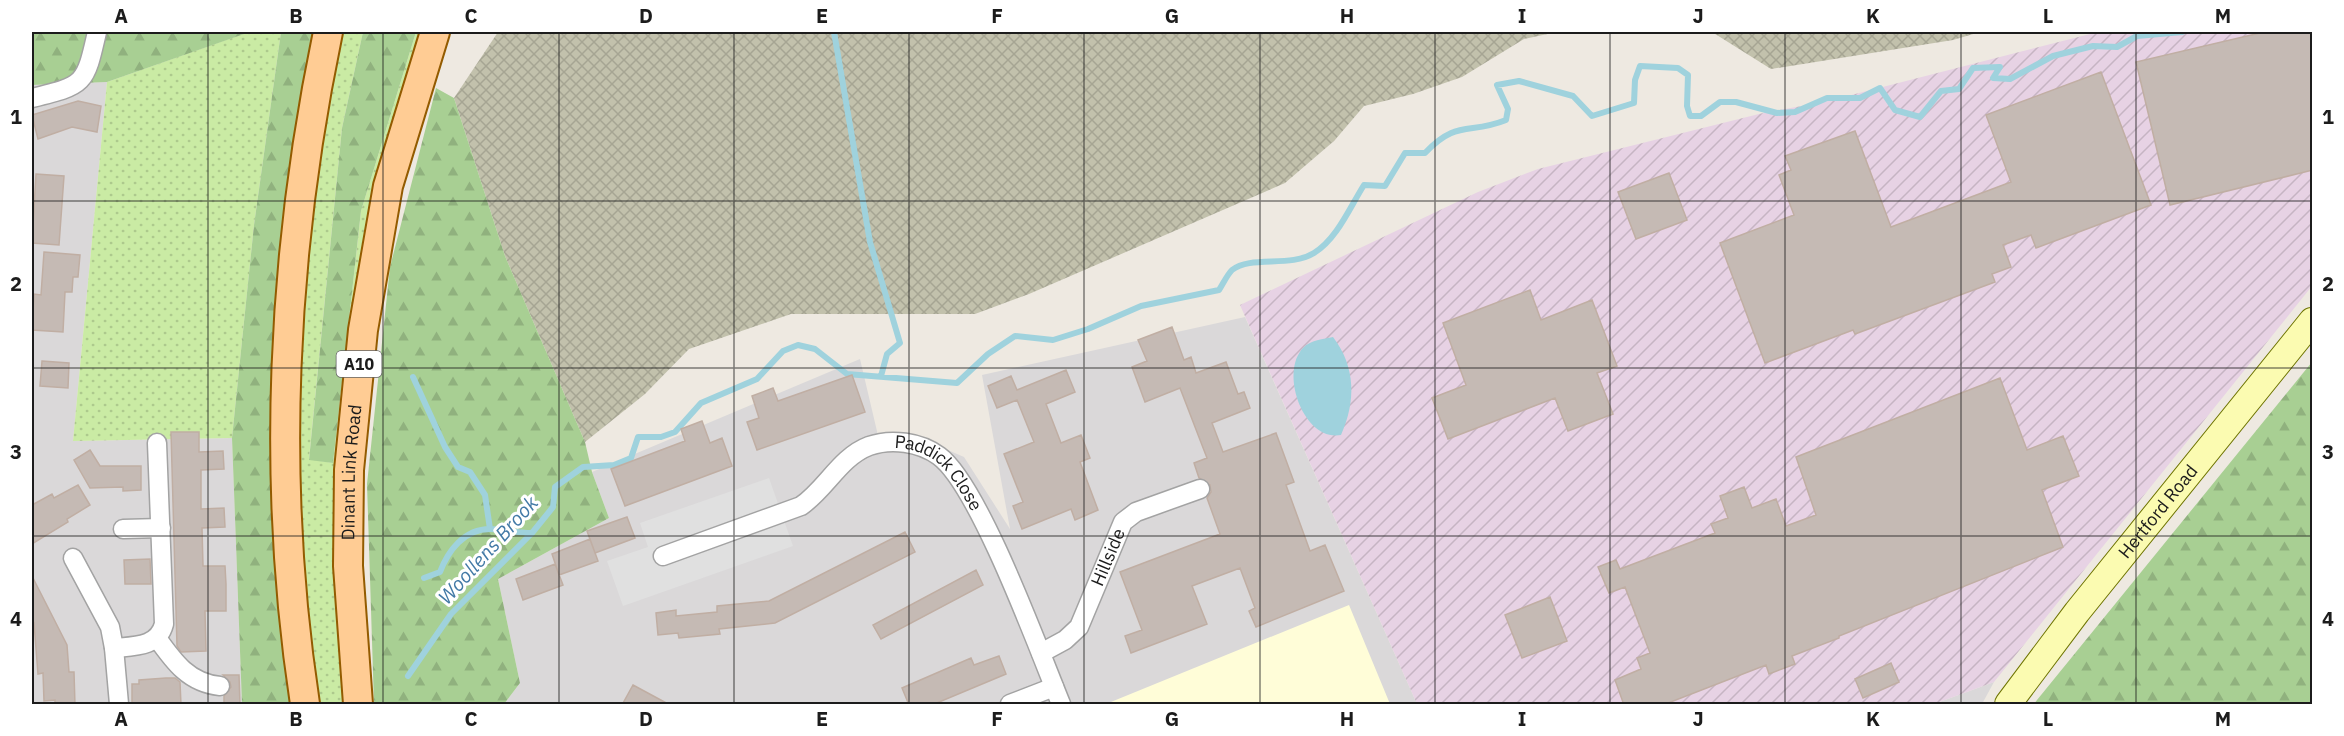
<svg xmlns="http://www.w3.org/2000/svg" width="2344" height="736" font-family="'IBM Plex Sans',sans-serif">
  <defs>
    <pattern id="industrial-furrows" width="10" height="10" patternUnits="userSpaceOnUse" patternTransform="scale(1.5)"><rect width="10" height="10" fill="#e7d2e4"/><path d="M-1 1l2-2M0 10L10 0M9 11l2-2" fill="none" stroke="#c6b4c3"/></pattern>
    <pattern id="construction-cross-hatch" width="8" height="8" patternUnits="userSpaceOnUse" patternTransform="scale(1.5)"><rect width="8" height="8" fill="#c2c1ac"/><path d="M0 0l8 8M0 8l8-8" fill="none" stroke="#a6a593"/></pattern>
    <pattern id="grass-dots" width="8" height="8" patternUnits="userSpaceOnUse" patternTransform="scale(1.5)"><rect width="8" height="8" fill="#caeba4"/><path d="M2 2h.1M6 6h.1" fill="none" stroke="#adc98d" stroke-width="1.8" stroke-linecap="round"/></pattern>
    <pattern id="forest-firs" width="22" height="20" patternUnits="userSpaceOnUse" patternTransform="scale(1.5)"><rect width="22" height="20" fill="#a8cf93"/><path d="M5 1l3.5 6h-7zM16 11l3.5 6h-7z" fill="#90b17e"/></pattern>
  </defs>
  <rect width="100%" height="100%" fill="#eee9e1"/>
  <path fill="#dad8d9" d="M107,82L73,441L232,438L242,704H32V85Z
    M1245,317L1417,704H504L520,683L498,579L609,518L592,472L860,359L880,444L927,441L964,457L1010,529L982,375Z
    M1994,682L1982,704H1934Z"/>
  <path fill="url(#industrial-furrows)" d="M2098,32H2312V286L1994,682L1934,704H1417L1240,305L1478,192L1538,169L1763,113L1824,102Z"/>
  <path fill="#fffdd8" d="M1349,605L1390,704H1106Z"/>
  <path fill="url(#construction-cross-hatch)" d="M498,32H1557L1524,39L1462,77L1413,94L1364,106L1334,141L1285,183L1029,294L975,314H791L689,349L645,394L585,442L505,256L454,98Z
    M1712,32H1980L1953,40L1771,69Z"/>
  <path fill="url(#grass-dots)" d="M244,32H281L254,225L232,438L73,441L107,82L243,34Z
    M340,32H363L342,128L309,459L333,463L361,211L416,32H423L362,264L347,704H316L298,517V394L305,262L319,136Z"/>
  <path fill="url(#forest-firs)" d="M32,32H244V34L107,82L32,85Z
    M281,32H313L292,152L275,351L277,578L291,704H242L232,438L254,225Z
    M363,32H416L361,211L333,463L309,460L342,128Z
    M436,88L454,98L505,256L585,442L592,472L609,518L498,579L520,683L504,704H374L367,484L390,267Z
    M2312,362V704H2034L2037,700Z"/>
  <path fill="#e0e0e0" d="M769,478L793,546L623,606L607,561L648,547L640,523Z"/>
  <path fill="#9fd2dd" d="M1333,337C1356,367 1356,402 1341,435C1304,442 1279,373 1303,348C1310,340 1324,339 1333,337Z"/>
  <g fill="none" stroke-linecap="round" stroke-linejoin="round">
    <path stroke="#9fd2dd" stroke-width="6" d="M834,32L870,242L900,343L887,354L881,376
      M413,377L445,447L458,467L470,472L485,495L490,529
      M424,578L440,572C448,551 464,529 490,529C504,529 516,533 532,533
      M408,676L451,614L532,533L553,507L555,487L583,467L614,465L631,458L638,437H661L675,432L701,403L757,379L783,351L798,345L815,349L847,374L957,383L988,354L1015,336L1053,340L1088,329L1141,306L1219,290C1223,284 1227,275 1232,270C1251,255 1290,268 1314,253C1337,239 1350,207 1364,185L1385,186L1405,153H1425C1457,119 1469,135 1506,120L1508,109L1497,85L1519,81L1573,96L1592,116L1634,103L1635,80L1640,66L1678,68L1688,75L1687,106L1690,116H1701L1720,102H1736L1777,113L1795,112L1827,98H1860L1880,88L1895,110L1920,117L1941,91L1959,89L1973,68L2000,67L1993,78L2010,79L2053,56L2093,46L2117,47L2137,36L2182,32"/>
  </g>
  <path fill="#c5bab4" stroke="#c0aea3" stroke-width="1.5" d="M2264,32H2313V170L2170,205L2136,62Z
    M2101,72L2151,205L2036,248L2031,235L2003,245L2011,267L1992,274L1995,282L1855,334L1853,330L1765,363L1720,243L1794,215L1779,175L1791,170L1785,156L1855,131L1891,227L2011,182L1986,115Z
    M78,101L101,106L97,132L72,127L38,139L32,115Z
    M1669,173L1687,220L1636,239L1618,192Z
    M36,174L64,176L59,245L32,243Z
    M44,252L80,255L78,277H73L72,292H65L63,332L32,330L34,294L41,295Z
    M1530,290L1541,320L1592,300L1617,366L1597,373L1613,414L1568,431L1555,398L1448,439L1432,398L1466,385L1443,323Z
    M1172,327L1184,360L1191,357L1196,373L1226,362L1238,394L1244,392L1250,408L1212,423L1223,452L1276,433L1294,482L1286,485L1310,551L1325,545L1344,591L1256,627L1249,611L1255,608L1240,568L1192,586L1207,624L1131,653L1125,636L1142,630L1120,572L1220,534L1207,498L1211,492L1210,485L1199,478L1194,463L1207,458L1180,388L1145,402L1132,367L1147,361L1138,340Z
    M42,361L69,363L68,388L40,386Z
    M1066,370L1075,392L1046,404L1061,443L1081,435L1090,458L1080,462L1098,510L1075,520L1071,509L1022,529L1013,506L1023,502L1004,454L1034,442L1017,400L997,408L988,386L1011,376L1017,390Z
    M852,375L865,412L757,450L747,422L759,418L752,396L773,388L778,401Z
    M2000,378L2027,450L2063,436L2079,476L2042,490L2063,547L1839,636V638L1792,656L1795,664L1769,674L1766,665L1663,705H1624L1615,680L1641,669L1637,658L1650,653L1625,587L1609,593L1598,567L1616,560L1620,569L1715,533L1711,524L1728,518L1720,496L1744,487L1752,508L1776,499L1786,526L1816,515L1796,457Z
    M702,421L710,443L722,438L732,466L625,506L611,469L685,441L681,429Z
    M171,432H199V452L223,451L224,469L201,470V509L224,508L225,527L202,528L203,566H225L226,584V611H205L206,651L181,652L177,646Z
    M90,450L100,466H141V490L123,491V487L90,488L74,460Z
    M78,485L90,505L67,519L68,522L32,544V505L52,494L54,498Z
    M627,517L635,538L595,553L587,531Z
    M905,532L915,552L775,623L719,629L720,634L679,638L678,633L658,635L656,613L676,610V616L717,612V606L769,601Z
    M590,539L598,561L559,575L552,554Z
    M150,559L151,584H125L124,560Z
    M555,564L563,585L523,600L516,579Z
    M976,570L983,585L881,639L873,625Z
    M32,576L67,645L69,672H74L75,705H55V700L44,701L43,673L38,674L34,623L32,624Z
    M1550,597L1567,641L1522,658L1505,615Z
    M999,656L1006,674L932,705H909L902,688L971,658L974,665Z
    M1891,663L1899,682L1863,698L1855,679Z
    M223,675H239L240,705H224V696L231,687L230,682Z
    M166,678H175L180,682L181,705H132V684H139V680Z
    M633,685L670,705H622Z"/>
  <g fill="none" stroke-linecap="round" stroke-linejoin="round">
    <defs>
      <g id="street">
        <path d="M32,98C85,85 85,85 97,32"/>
        <path d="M123,529L161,528"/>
        <path id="s1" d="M663,556L801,506C826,489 840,457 869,446C891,438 920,442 939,456C979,485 1040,653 1061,704"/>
        <path d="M73,558L110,627L114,648L119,704"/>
        <path d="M157,638C174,662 189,683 220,686"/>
        <path d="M114,648C135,646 158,647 164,624L157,443"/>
        <path id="s2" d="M1041,653L1065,640L1079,627L1123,522L1136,512L1200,489"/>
        <path d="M1010,704L1054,687"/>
      </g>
      <g id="secondary">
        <path id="s3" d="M2008,704L2077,612L2312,321"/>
      </g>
      <g id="primary">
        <path d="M305,704C271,482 282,252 328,32"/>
        <path id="s4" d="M358,704L348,566L349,470L363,330L388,186L435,32"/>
      </g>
    </defs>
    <use href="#street" stroke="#a3a3a3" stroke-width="21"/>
    <use href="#secondary" stroke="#6e7401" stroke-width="28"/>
    <use href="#primary" stroke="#935b00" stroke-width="32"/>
    <use href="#street" stroke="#fff" stroke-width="18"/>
    <use href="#secondary" stroke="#fbfbb1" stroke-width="26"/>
    <use href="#primary" stroke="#ffcc94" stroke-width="28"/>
  </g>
  <path fill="none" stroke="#1c1c1c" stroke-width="1.5" stroke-opacity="0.55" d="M208,32V704M383,32V704M559,32V704M734,32V704M909,32V704M1084,32V704M1260,32V704M1435,32V704M1610,32V704M1785,32V704M1961,32V704M2136,32V704M32,201H2312M32,368H2312M32,536H2312"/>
  <g text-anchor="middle" stroke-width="6" stroke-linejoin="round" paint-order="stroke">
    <rect fill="#fff" stroke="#606060" stroke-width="1.5" x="336.5" y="351" width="45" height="26" rx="4.5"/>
    <g font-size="16" font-weight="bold" fill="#1c1c1c">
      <text x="359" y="370">A10</text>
    </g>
    <g font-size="18" fill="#1c1c1c" stroke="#fff">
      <text dy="6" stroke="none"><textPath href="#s4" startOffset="232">Dinant Link Road</textPath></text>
      <text dy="6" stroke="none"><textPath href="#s1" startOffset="321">Paddick Close</textPath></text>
      <text dy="6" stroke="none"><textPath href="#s3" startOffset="244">Hertford Road</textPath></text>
      <text dy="6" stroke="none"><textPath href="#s2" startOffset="122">Hillside</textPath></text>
    </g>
    <g font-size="20" font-style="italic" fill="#437aa6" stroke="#fff">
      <text transform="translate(488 550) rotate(-48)" y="7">Woollens Brook</text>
    </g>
  </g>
  <rect width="2344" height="736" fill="none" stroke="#ffffff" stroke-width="66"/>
  <rect x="33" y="33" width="2278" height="670" fill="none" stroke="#1c1c1c" stroke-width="2"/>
  <g font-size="20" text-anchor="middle" font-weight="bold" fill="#1c1c1c">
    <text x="121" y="23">A</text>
    <text x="296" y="23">B</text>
    <text x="471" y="23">C</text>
    <text x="646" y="23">D</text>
    <text x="822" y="23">E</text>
    <text x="997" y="23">F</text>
    <text x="1172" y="23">G</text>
    <text x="1347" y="23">H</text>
    <text x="1522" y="23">I</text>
    <text x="1698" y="23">J</text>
    <text x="1873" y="23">K</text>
    <text x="2048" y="23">L</text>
    <text x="2223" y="23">M</text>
    <text x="16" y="124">1</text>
    <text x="2328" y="124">1</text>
    <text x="16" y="291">2</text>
    <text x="2328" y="291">2</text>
    <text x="16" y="459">3</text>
    <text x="2328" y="459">3</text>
    <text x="16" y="626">4</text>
    <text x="2328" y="626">4</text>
    <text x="121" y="726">A</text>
    <text x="296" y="726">B</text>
    <text x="471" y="726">C</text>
    <text x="646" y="726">D</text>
    <text x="822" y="726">E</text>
    <text x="997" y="726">F</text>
    <text x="1172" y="726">G</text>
    <text x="1347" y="726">H</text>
    <text x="1522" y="726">I</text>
    <text x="1698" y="726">J</text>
    <text x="1873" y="726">K</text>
    <text x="2048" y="726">L</text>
    <text x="2223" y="726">M</text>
  </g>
</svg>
